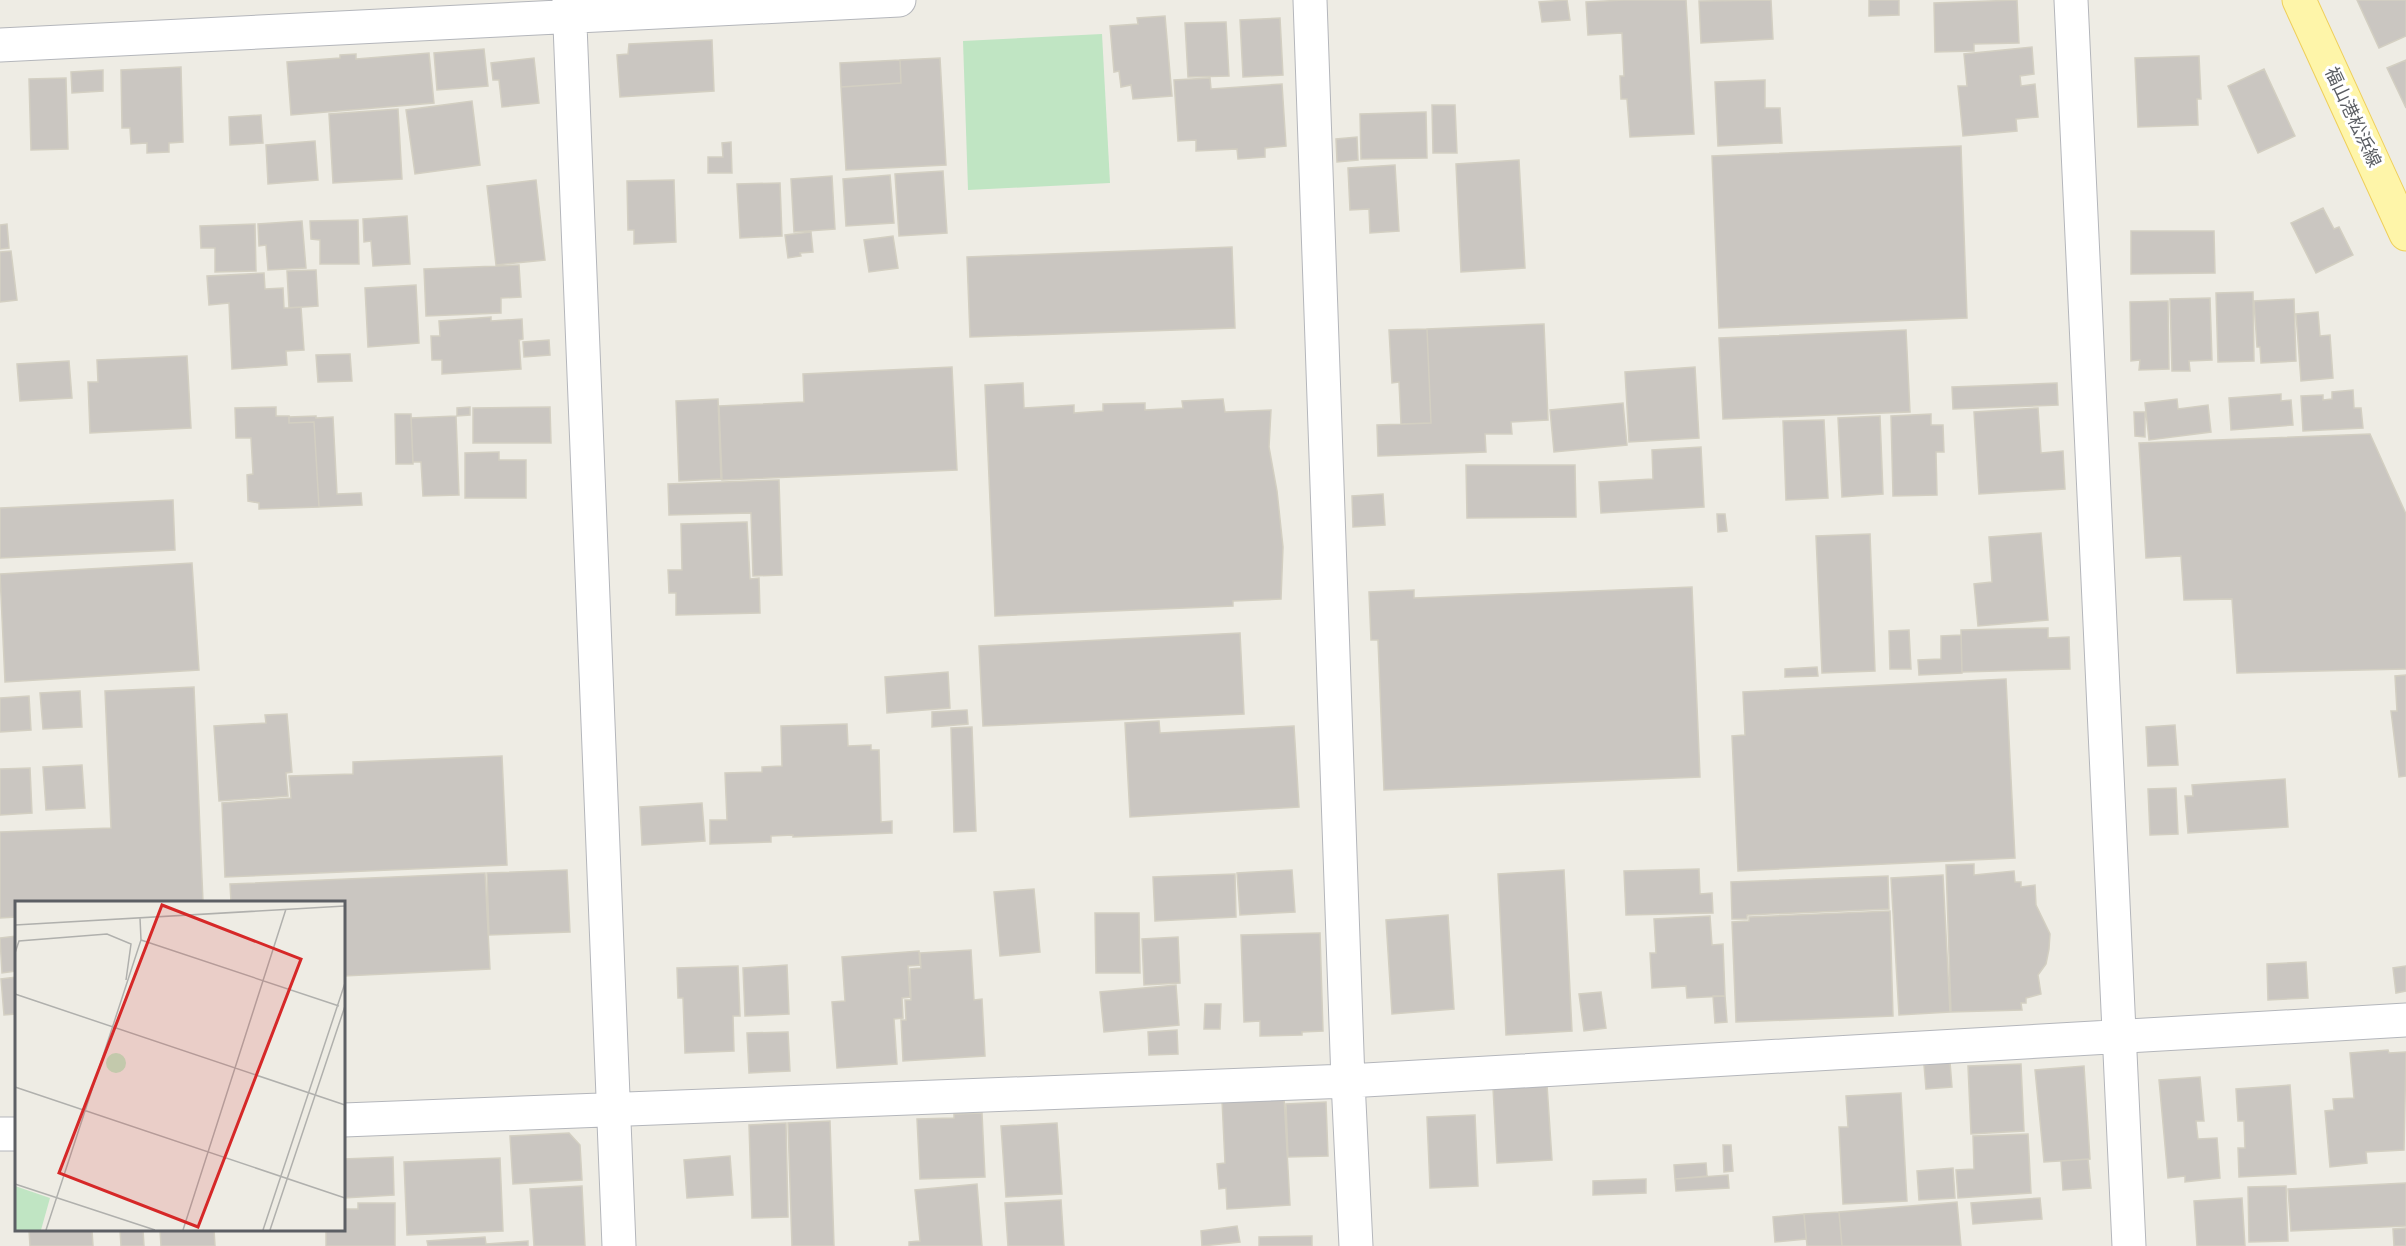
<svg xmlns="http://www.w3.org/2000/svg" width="2406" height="1246" font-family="Commissioner,'Noto Sans JP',sans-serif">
  <rect width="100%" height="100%" fill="#eeece4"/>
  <path fill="#c0e5c3" d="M1102,34L1110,183L968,190L963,41Z"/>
  <path fill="#cac6c1" stroke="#d3cfc2" stroke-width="1.5" d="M1567,0L1570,20L1542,22L1539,2Z
    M1624,0H1686L1694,134L1630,137L1627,99H1621L1620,76H1624L1622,33L1588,35L1586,2Z
    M1771,0L1773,39L1701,43L1699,1Z
    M1869,0H1899V15L1869,16Z
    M2017,0L2019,43L1974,44V51L1935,52L1934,3Z
    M2357,0H2406V36L2379,48Z
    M1165,16L1172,96L1133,99L1131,85L1121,87L1119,71L1114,72L1110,26L1138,24L1137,18Z
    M1280,18L1283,75L1243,77L1240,20Z
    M1226,22L1229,76L1188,77L1185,23Z
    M712,40L714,91L620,97L617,55L628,54L629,44Z
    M2032,47L2034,74L2020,76L2021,86L2035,84L2038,117L2016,119L2017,131L1963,136L1958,86H1967L1964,54Z
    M484,49L488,86L437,90L434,53Z
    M429,53L434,103L291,115L287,62L340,58V55L356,54V59Z
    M2199,56L2201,99H2197L2198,125L2138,127L2135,58Z
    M534,58L539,103L502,107L499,80H493L491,63Z
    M940,58L946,165L846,170L841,87L901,83L900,60Z
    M900,60L901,83L841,87L840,63Z
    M2406,60V108L2387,68Z
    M181,67L183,142L169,143V152L147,153V143L131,144L130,128H122L121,70Z
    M2264,69L2295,136L2258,153L2228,86Z
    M103,70V91L72,93L71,72Z
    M66,78L68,149L31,150L29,79Z
    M1210,78L1211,89L1282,84L1286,146L1265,148V157L1238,159L1237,149L1196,151V140L1178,141L1174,80Z
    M1765,80V108H1780L1782,143L1718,146L1715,82Z
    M472,101L480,165L415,174L406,110Z
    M1432,105H1455L1457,153H1433Z
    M398,109L402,179L333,183L329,114Z
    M1426,112L1427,158L1361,159L1360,114Z
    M261,115L263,143L230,145L229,117Z
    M1357,137L1358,160L1337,162L1336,139Z
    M315,141L318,180L268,184L266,145Z
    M731,142L732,173H708V157H723L722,143Z
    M1961,146L1967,318L1719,328L1712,156Z
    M1519,160L1525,268L1461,272L1456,164Z
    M1395,165L1399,231L1370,233L1369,209L1350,210L1348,168Z
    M943,171L947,233L899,236L895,174Z
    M890,175L894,223L846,226L843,179Z
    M832,176L835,229L794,232L791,179Z
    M536,180L545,260L496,265L487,186Z
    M674,180L676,242L634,244V230H628L627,181Z
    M780,183L782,236L740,238L737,184Z
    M2323,208L2334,229L2339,227L2353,255L2316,273L2291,223Z
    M407,216L410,264L373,266L371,241L364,242L363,219Z
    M358,220L359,264H320V240L311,239L310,221Z
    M302,221L306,268L268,270L266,245L259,246L258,224Z
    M7,224L9,248L0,249V225Z
    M255,224L256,271L215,272V248H201L200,226Z
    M2131,231H2214L2215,273L2131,274Z
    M811,232L813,252L800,253L801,256L788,258L785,235Z
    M893,236L898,268L869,272L864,240Z
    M1232,247L1235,328L970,337L967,257Z
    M11,251L17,300L0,302V252Z
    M519,265L521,297L501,298V313L426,316L424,269Z
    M316,270L318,306L289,308L287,271Z
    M264,273L265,289L283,288L284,308L301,307L304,350L286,351L287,365L232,369L229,303L209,305L207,276Z
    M416,285L419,343L368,347L365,288Z
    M2253,292L2254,361L2218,362L2216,293Z
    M2210,298L2212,360L2189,361L2190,371H2172L2170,299Z
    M2294,299L2296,361L2261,363L2260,347H2257L2254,301Z
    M2168,301L2169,369L2139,370L2140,360L2131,361L2130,302Z
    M2318,312L2320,336L2330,335L2333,378L2301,381L2296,314Z
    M491,317V321L522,319L523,339L519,340L521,369L442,374V360H432L431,336H440L439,321Z
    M1544,324L1548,420L1511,422L1512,434H1485L1486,452L1378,456L1377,425L1431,423L1427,329Z
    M1427,329L1431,423L1401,424L1399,382L1392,383L1389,330Z
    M1906,330L1910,412L1723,419L1719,338Z
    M549,340L550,355L524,357L523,342Z
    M350,354L352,381L318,382L316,355Z
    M187,356L191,428L90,433L88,382H98L97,360Z
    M69,361L72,398L20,401L17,364Z
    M952,367L957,470L722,480L719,406L804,402L803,374Z
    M1695,367L1699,438L1629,442L1625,372Z
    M1023,383L1024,408L1074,405V413L1103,411V404L1145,403V410L1183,408L1182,401L1223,399L1225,412L1271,410L1269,447L1277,491L1283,547L1281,599L1233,601V606L995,616L985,385Z
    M2057,383L2058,405L1953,409L1952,387Z
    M2353,390L2354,408H2361L2363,428L2303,431L2301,396L2323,395V400L2332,399V392Z
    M2281,394V401L2291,400L2293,425L2231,430L2229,398Z
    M718,399L721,479L679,481L676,401Z
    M2177,399L2178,409L2208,405L2211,432L2149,440L2145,403Z
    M1623,403L1627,445L1554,452L1550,410Z
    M276,407V416H289V423L314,422L319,507L259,509V503L248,501L247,475L253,474L251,438H236L235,408Z
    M470,407V415L457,416V408Z
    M550,407L551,443H473V408Z
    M2038,408L2041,453L2063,451L2065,489L1979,494L1974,412Z
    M2134,412H2145V437L2135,436Z
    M395,414H411L413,464H396Z
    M1931,414V425H1943L1944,452H1936L1937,495L1893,496L1891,416Z
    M316,416V418L333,417L337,494L361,493L362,505L319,507L314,422L289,423V417Z
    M456,416L459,495L423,496L421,462H413L411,418Z
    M1880,416L1883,494L1842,497L1838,418Z
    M1824,420L1828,498L1786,500L1783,421Z
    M2370,434L2406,514V669L2237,673L2232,599L2184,600L2181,556L2146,558L2139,443Z
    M1701,447L1704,507L1601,513L1599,482L1653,479L1652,450Z
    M499,452V460H526V498H465V453Z
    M1466,465H1575L1576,517L1467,518Z
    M779,480L782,575L753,576L751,513L669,515L668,484Z
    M1383,494L1385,525L1353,527L1352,496Z
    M173,500L175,550L0,558V508Z
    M1717,514H1725L1727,531L1718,532Z
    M747,522L750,579L759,578L760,613L676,615V593H669L668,570H682L681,524Z
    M2041,533L2048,620L1978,626L1974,584L1992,582L1989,537Z
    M1870,534L1875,671L1822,673L1816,536Z
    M192,563L199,670L5,682L0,574Z
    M1692,587L1700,777L1384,790L1378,640H1371L1369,592L1414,590V598Z
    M2048,628V638L2069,637L2070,669L1962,672L1961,630Z
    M1909,630L1911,669H1890L1889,631Z
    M1240,633L1244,714L983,726L979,646Z
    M1961,635L1962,673L1919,675L1918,660L1941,659V636Z
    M1817,667L1818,676L1785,677V669Z
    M948,672L950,708L887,713L885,677Z
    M2406,675V776L2399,777L2391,711H2397L2395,676Z
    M2006,679L2015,858L1738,871L1732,736L1745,735L1743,692Z
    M194,687L203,902H16V917L0,918V832L111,828L105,691Z
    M80,691L82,727L43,729L40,693Z
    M29,696L31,730L0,732V698Z
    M967,710L968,724L932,727V712Z
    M287,714L292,772L286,773L288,796L219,801L214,726L266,723L265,715Z
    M1159,721L1160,733L1294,726L1299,807L1130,817L1125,723Z
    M847,724L848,746L871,745V750H879L881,822L892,821V833L793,837V835L771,836V842L710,844V820H727L725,773L762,772V767L782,766L781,726Z
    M2175,725L2178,765L2148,766L2146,727Z
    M972,727L976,831L954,832L951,728Z
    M502,756L507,865L225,877L222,803L291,798L289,776L353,774V762Z
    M82,765L85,808L46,810L43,767Z
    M30,768L32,813L0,815V769Z
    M2285,779L2288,827L2188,833L2185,796H2193L2192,785Z
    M2176,788L2178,834L2150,835L2148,789Z
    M702,803L705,841L642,845L640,807Z
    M1974,864V875L2014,871L2015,882H2021V887L2035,885L2036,905L2050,934L2049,949L2046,964L2038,975L2041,994L2026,998V1003H2021L2022,1010L1951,1012L1946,865Z
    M1699,869L1700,894L1712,893L1713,913L1626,915L1624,871Z
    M567,870L570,932L489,935L487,873Z
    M1292,870L1295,912L1240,915L1237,873Z
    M1564,870L1572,1031L1506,1035L1498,874Z
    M485,873L490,969L344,976V902H231L230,884Z
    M1235,874L1236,917L1155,921L1153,877Z
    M1943,875L1950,1012L1899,1015L1891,878Z
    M1888,876L1889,909L1747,915V919H1732L1731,882Z
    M1034,889L1040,952L1000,956L994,892Z
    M1890,911L1893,1016L1736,1022L1732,922L1749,921V917Z
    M1095,913H1139L1140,973H1096Z
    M1448,915L1454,1009L1392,1014L1386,920Z
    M1710,916L1712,945L1723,944L1725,996L1687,998L1686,986L1652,988L1650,953H1656L1654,919Z
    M1320,933L1323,1031L1302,1032V1035L1260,1036V1021L1244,1022L1241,935Z
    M16,936V971L2,973L0,938Z
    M1178,937L1180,983L1144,985L1142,939Z
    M971,950L974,1000L982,999L985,1056L903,1061L901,1020H906L905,1000H911L910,969L921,968L920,953Z
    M919,951L920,965L908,966L910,997L902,998L903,1018L894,1019L897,1064L837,1068L832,1002L845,1001L842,957Z
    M2306,962L2308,998L2268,1000L2267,964Z
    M787,965L789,1014L745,1016L743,968Z
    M738,966L740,1016H733L734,1051L685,1053L683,998H678L677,968Z
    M2406,966V991L2396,993L2393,968Z
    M16,977V1014L4,1015L1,979Z
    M1176,985L1179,1025L1104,1032L1100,992Z
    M1601,992L1606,1028L1584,1031L1579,994Z
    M1713,996H1725L1727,1022L1715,1023Z
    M1205,1004H1221L1220,1029H1204Z
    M1177,1030L1178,1054L1149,1055L1148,1032Z
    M788,1032L790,1071L749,1073L747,1033Z
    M2388,1050L2389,1053L2406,1052L2404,1150L2366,1152L2367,1163L2330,1167L2325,1111L2334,1110L2333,1099L2354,1098L2350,1053Z
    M1950,1062L1952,1087L1926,1089L1924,1065Z
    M2021,1064L2024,1131L1971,1134L1968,1066Z
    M2084,1066L2090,1159L2044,1162L2035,1070Z
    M2200,1077L2204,1121H2196L2198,1139L2217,1138L2220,1178L2185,1182V1176L2168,1178L2159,1080Z
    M1547,1085L1552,1160L1497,1163L1493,1088Z
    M2290,1085L2296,1174L2239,1177L2238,1148H2245L2244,1121H2238L2236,1089Z
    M1901,1093L1907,1201L1843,1204L1839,1127H1848L1846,1096Z
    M1284,1097L1290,1205L1227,1209L1226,1188L1219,1189L1217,1164L1225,1163L1222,1100Z
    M1326,1102L1328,1156L1288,1157L1286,1104Z
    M982,1113L985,1177L920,1179L917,1119L954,1118V1114Z
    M1475,1115L1478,1186L1430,1188L1427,1117Z
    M830,1121L834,1246H792L788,1123Z
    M786,1123L788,1217L752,1218L749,1125Z
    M1057,1123L1062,1194L1006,1197L1001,1126Z
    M569,1133L580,1145L582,1180L513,1184L510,1136Z
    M2028,1134L2031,1193L1958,1198L1956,1170L1974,1169L1973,1136Z
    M1723,1145H1731L1733,1171L1724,1172Z
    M730,1156L733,1195L687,1198L684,1160Z
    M393,1157L394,1195L344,1198V1159Z
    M500,1158L503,1231L407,1235L404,1162Z
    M2088,1159L2091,1188L2063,1190L2061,1161Z
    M1706,1163L1707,1176L1675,1179L1674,1165Z
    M1953,1168L1955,1198L1919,1200L1917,1171Z
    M1728,1175L1729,1188L1676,1191L1675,1179Z
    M1646,1179V1193L1593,1195V1181Z
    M2406,1183V1226L2291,1231L2288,1189Z
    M977,1184L982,1246H909V1242L920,1241L915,1190Z
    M582,1186L585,1246H534L530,1189Z
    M2286,1186L2288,1241L2249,1242L2248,1187Z
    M2040,1198L2042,1219L1973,1224L1971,1203Z
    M2242,1198L2245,1246H2197L2194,1201Z
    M1061,1200L1064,1246H1008L1005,1203Z
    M1957,1202L1961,1246H1842L1839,1212Z
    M358,1203H395V1246H326V1230H344V1209H358Z
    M1839,1212L1842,1246H1807L1804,1214Z
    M1804,1214L1806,1239L1775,1242L1773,1217Z
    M1237,1226L1240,1242L1202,1246L1201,1231Z
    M2406,1228V1246H2394L2393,1229Z
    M29,1230H92L93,1246H30Z
    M120,1230H143L144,1246H121Z
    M160,1230H214L215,1246H161Z
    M1312,1236V1246H1259V1237Z
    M485,1237L486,1244L528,1241V1246H428L427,1241Z"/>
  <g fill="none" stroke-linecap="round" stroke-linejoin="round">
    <defs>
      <path id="minor" d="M569,0L619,1246
        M1310,0L1348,1081L1356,1246
        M2071,0L2129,1246
        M0,45L899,0
        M344,1120L1348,1081L2406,1020
        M0,1134H16"/>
      <path id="major" d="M2299,0L2406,234"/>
    </defs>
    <use href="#minor" stroke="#b4b6bb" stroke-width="35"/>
    <use href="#major" stroke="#efcf5b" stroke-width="35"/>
    <use href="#minor" stroke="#fff" stroke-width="33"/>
    <use href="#major" stroke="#fef5a9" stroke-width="33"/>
  </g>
  <g text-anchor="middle" stroke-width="6" stroke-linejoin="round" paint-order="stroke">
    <g font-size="18" fill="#5c5f64" stroke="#fff">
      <text transform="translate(2353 117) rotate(65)" y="6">福山港松浜線</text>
    </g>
  </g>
  <g transform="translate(15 901)">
    <rect width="330" height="330" fill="#eeece4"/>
    <path d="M91 162a10 10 0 1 1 20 0a10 10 0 1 1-20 0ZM0,285L35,297L26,329H0Z" fill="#c0e5c3"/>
    <path fill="none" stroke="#b0b0ad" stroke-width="1.5" d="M0,24L330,5M126,39L324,105M0,52L4,40L92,33L116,43L111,79M0,93L330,204M0,186L330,297M0,283L140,329M31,329L126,39L125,17M168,329L271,8M248,329L330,82M255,329L330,105"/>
    <path fill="#d62828" fill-opacity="0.15" stroke="#d62828" stroke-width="3" d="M147,4L286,58L183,326L44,272Z"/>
    <rect width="330" height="330" fill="none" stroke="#5c5f64" stroke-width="3"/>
  </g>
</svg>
